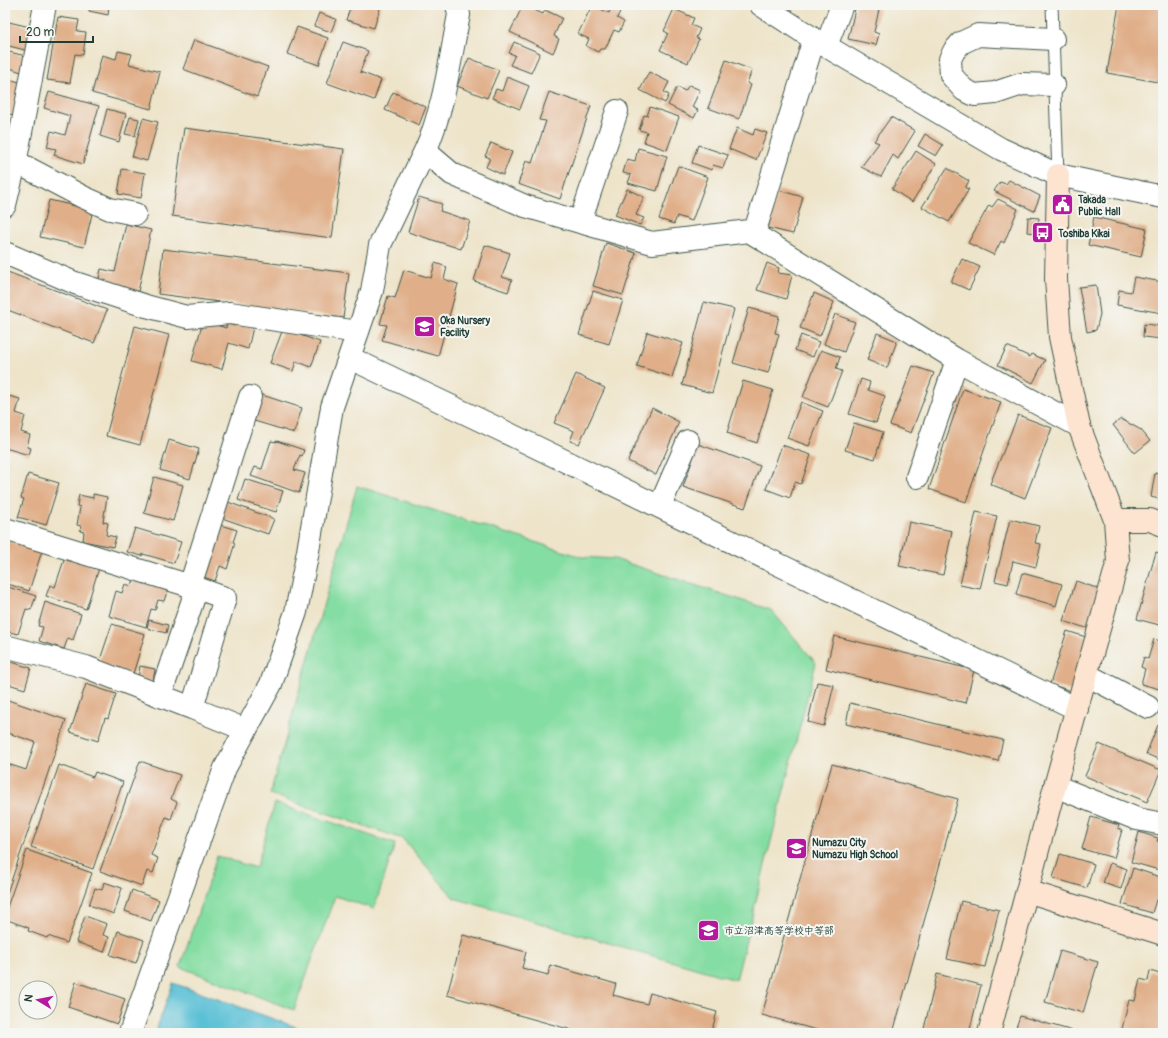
<svg xmlns="http://www.w3.org/2000/svg" width="1168" height="1038" font-family="Pangolin,'Klee One',sans-serif">
  <rect width="100%" height="100%" fill="#f6f6f2"/>
  <filter id="ink" filterUnits="userSpaceOnUse"><feTurbulence type="fractalNoise" baseFrequency=".025" numOctaves="2"/><feDisplacementMap in="SourceGraphic" scale="8" xChannelSelector="R" yChannelSelector="G"/><feConvolveMatrix kernelMatrix="1 2 1 2 8 2 1 2 1" color-interpolation-filters="sRGB"/></filter>
  <filter id="wash" filterUnits="userSpaceOnUse"><feTurbulence type="fractalNoise" baseFrequency=".012" numOctaves="4" result="noise"/><feDisplacementMap in="SourceGraphic" scale="16" xChannelSelector="R" yChannelSelector="G"/><feGaussianBlur stdDeviation="0.9" result="paint"/><feColorMatrix in="noise" values="0 0 0 0 0 0 0 0 0 0 0 0 0 0 0 0 0 1.4 0 .05"/><feComposite in="paint" operator="in"/></filter>
  <g filter="url(#wash)">
    <rect width="100%" height="100%" fill="#eee4ca"/>
    <path fill="#84dda2" stroke="#528d6b" d="M357,486L582,557L615,559L771,610L816,663L736,980L454,898L403,839L270,794Z
      M275,803L395,844L374,909L335,896L294,1010L180,967L217,856L256,868Z"/>
    <path fill="#58bfd5" stroke="#3c7e84" d="M173,983L313,1033H155Z"/>
    <g id="blocks">
      <path fill="#e0af89" d="M90,5H109L108,15L89,11Z
        M110,5H129V9Z
        M351,5H381L374,28L346,20Z
        M523,5L543,14L545,10L562,18L554,36L559,39L553,53L510,32Z
        M592,5L609,13L612,5H618L622,7L617,18L624,22L619,32L614,30L605,49H600L598,52L586,46L589,39L578,34Z
        M856,5H880L874,32L879,34L876,45L848,39Z
        M1119,5H1163V83L1107,73Z
        M674,9L694,18L691,25L700,29L696,38L699,39L688,63L660,50L668,33L664,31Z
        M319,13L336,19L331,32L314,26Z
        M58,17L79,20L77,31L86,32L83,55L75,54L70,83L47,80Z
        M5,21L34,28L29,51L5,45Z
        M297,27L328,38L319,65L287,54Z
        M194,40L268,67L257,97L183,69Z
        M343,42L368,51L360,72L381,80L374,100L327,83Z
        M514,42L540,53L531,73L510,65L515,55L509,53Z
        M5,51L26,56L21,72L10,68L8,71L5,70Z
        M118,51L132,54L129,64L160,72L151,109L92,93L102,55L116,59Z
        M469,58L499,70L487,98L457,86Z
        M726,60L752,70L747,83L751,85L739,119L708,108Z
        M649,72L669,82L664,92L669,95L665,103L640,90Z
        M507,77L529,86L520,109L492,98L496,89L502,91Z
        M5,78L23,83L13,115L5,113Z
        M689,85L700,90L692,107L698,110L694,118L668,105L677,87L685,91Z
        M49,92L99,106L83,164L54,155L56,149L47,147L51,131L65,135L70,116L44,108Z
        M393,92L426,107L419,125L385,110Z
        M549,92L591,106L560,199L518,184L526,161L532,163L546,121L539,120Z
        M650,107L679,117L667,150L644,142L647,132L639,130L644,115L647,116Z
        M107,109L126,114L119,142L100,136Z
        M130,117L139,119L135,136L125,134Z
        M891,117L915,131L898,159L893,155L881,177L861,167L879,143L874,141Z
        M143,118L158,122L147,161L132,157Z
        M184,128L344,149L332,238L172,216Z
        M737,128L753,135L755,129L767,133L756,160L729,149Z
        M925,134L943,145L936,156L918,146Z
        M491,143L512,152L503,175L486,167L490,158L485,156Z
        M698,145L728,155L723,168L713,165L712,170L692,163Z
        M638,148L667,156L657,191L628,183L631,175L623,173L627,159L635,161Z
        M916,151L936,164L912,202L892,189Z
        M678,166L708,177L692,221L677,216L674,224L659,219Z
        M947,168L969,181L965,188L969,189L949,222L922,207Z
        M122,169L145,173L141,198L118,194Z
        M1009,180L1040,196L1034,211L994,191L1000,182L1006,184Z
        M627,189L644,197L636,215L644,218L640,225L615,215Z
        M778,190L803,197L793,234L768,228Z
        M419,197L442,204L440,211L470,221L461,249L408,232Z
        M998,199L1018,209L1004,243L1001,241L994,255L968,243L989,205L992,207Z
        M49,200L93,210L84,247L40,237Z
        M1028,217L1039,218L1037,233L1027,232Z
        M1094,217L1147,229L1141,257L1088,245Z
        M126,224L151,230L138,292L98,283L101,269L115,272Z
        M606,243L636,253L623,295L593,286Z
        M485,245L510,253L502,277L512,280L508,292L474,281Z
        M163,249L349,273L343,318L158,294Z
        M962,259L980,267L969,290L951,282Z
        M435,263L447,267L444,279L458,284L438,356L382,340L387,325L380,324L388,296L395,298L404,270L431,278Z
        M767,263L779,268L778,273L792,275L786,299L757,290Z
        M5,271L107,310L94,343L5,309Z
        M1134,277L1163,282L1162,313L1117,305L1119,290L1131,292Z
        M1096,285L1100,314L1096,330L1087,332L1079,287Z
        M593,291L623,300L609,344L579,335Z
        M814,293L834,302L820,336L800,328Z
        M704,302L734,309L712,393L682,385Z
        M749,308L779,316L775,333L779,334L768,373L733,363Z
        M835,314L855,322L844,352L824,344Z
        M203,321L226,328L227,324L235,326L236,322L253,327L248,349L229,343L222,369L192,361Z
        M1144,324L1163,326L1162,339L1143,337Z
        M135,326L169,335L140,445L106,436Z
        M283,329L320,342L311,367L296,361L293,371L270,363Z
        M647,332L683,343L672,377L637,366Z
        M877,333L897,341L887,368L867,360Z
        M801,335L819,342L813,357L795,350Z
        M1007,346L1030,357L1032,354L1045,360L1033,383L998,365Z
        M821,350L840,357L836,369L842,371L828,407L803,397Z
        M913,366L934,373L911,433L890,425Z
        M576,374L605,388L579,444L570,441L574,431L554,423Z
        M861,379L870,382L868,390L885,396L876,423L849,414Z
        M743,381L773,390L757,443L727,433Z
        M963,389L1001,402L966,502L929,489Z
        M259,394L302,408L294,433L251,420Z
        M5,395L20,399L16,413L25,416L21,432L30,435L27,447L31,448L29,455L5,448Z
        M801,402L823,411L809,446L787,438Z
        M652,408L679,422L656,475L628,461Z
        M1018,415L1052,428L1025,498L990,484Z
        M1121,419L1141,430L1150,441L1135,453L1113,425Z
        M854,423L883,432L875,459L845,450Z
        M169,440L199,449L190,479L160,470Z
        M271,441L276,442L277,441L304,450L302,456L300,455L294,470L305,473L299,493L251,476L255,467L262,469Z
        M698,444L760,466L745,508L683,487Z
        M782,445L811,455L801,484L795,482L790,498L766,489Z
        M5,463L8,464L5,474Z
        M1155,473L1163,475V500L1151,497Z
        M28,474L59,483L46,525L18,517L24,499L21,498Z
        M154,477L183,485L173,521L144,513Z
        M245,479L283,491L276,512L238,500Z
        M93,494L107,497L103,522L108,523L106,535L116,537L113,547L83,541L84,532L80,531L81,526L77,525L80,507L77,506L79,495L93,498Z
        M225,501L274,519L268,534L219,517Z
        M976,512L997,516L980,589L960,585Z
        M1010,519L1039,526L1035,543L1041,544L1036,567L1013,561L1008,584L995,581Z
        M909,522L952,531L943,575L899,566Z
        M217,524L237,530L233,542L235,543L227,569L220,566L215,581L201,576Z
        M135,528L181,542L174,563L143,554L142,556L127,552Z
        M7,541L42,551L29,591L5,583V549Z
        M1156,552L1163,554V626L1137,619Z
        M65,557L99,568L86,609L46,596L50,585L55,587Z
        M1022,573L1062,584L1056,606L1016,594Z
        M134,579L168,589L164,601L158,600L155,610L151,609L146,627L109,616L116,591L122,593L125,584L132,586Z
        M1076,581L1102,590L1090,629L1063,621Z
        M5,586L36,596L31,610L26,609L18,634L5,631Z
        M45,602L81,614L73,640L68,638L64,649L39,641L43,627L38,626Z
        M149,620L168,625L166,633L147,628Z
        M112,624L145,634L133,674L99,663Z
        M1067,631L1089,638L1071,691L1050,684Z
        M834,636L974,670L966,703L826,669Z
        M1154,639L1163,642V690L1141,684L1145,669L1141,667L1144,657L1148,659Z
        M5,660L31,668L25,689L5,683Z
        M140,666L155,669L153,682L138,679Z
        M817,682L834,685L824,726L808,722Z
        M86,684L116,694L108,719L105,718L98,741L70,732Z
        M5,699L66,720L5,899V763L26,770L35,742L5,732Z
        M850,703L1003,740L998,761L846,724Z
        M1158,725L1163,727V761L1146,754Z
        M1099,744L1161,770L1147,802L1085,776Z
        M140,761L180,775L171,799L177,802L171,819L166,817L151,855L158,858L153,873L147,871L142,886L100,871Z
        M832,764L958,799L893,1033H828L762,1015Z
        M59,765L93,777L95,772L123,782L93,869L31,847Z
        M1091,817L1119,825L1118,828L1122,830L1114,858L1082,849Z
        M1139,832L1158,838L1157,841L1163,842V857L1159,870L1131,862Z
        M27,850L92,873L67,943L48,936L47,938L28,931L29,928L5,919V913Z
        M1060,854L1094,864L1087,888L1053,878Z
        M1110,863L1127,869L1121,889L1103,883Z
        M1133,868L1163,878V902L1156,900L1152,913L1122,904Z
        M104,882L122,888L114,914L89,905L95,888L102,890Z
        M132,890L159,900L151,921L125,911Z
        M961,901L999,910L985,967L947,959Z
        M85,916L107,924L103,935L109,937L104,952L76,942Z
        M118,931L144,940L136,963L110,955Z
        M463,935L526,952L522,968L548,975L550,965L616,984L613,995L647,1004L650,993L717,1012L711,1033H583L447,995Z
        M1060,951L1098,962L1083,1013L1045,1002Z
        M1150,971L1163,975V1015L1158,1033H1144L1137,1031L1136,1033H1121L1129,1000L1135,1001L1140,979L1148,981Z
        M937,974L981,985L969,1033H923Z
        M76,982L125,999L117,1024L68,1007Z
        M1020,1016L1073,1031V1033H1014Z"/>
    </g>
  </g>
  <g filter="url(#ink)">
    <use href="#blocks" fill-opacity="0" stroke="#3e564a" stroke-width="1"/>
    <g fill="none" stroke-linecap="round" stroke-linejoin="round">
      <defs>
        <path id="lane" d="M1052,5L1058,175"/>
        <path id="street" d="M457,5L459,15C450,59 444,110 425,151L452,174L525,206L652,243L749,231L957,360L1079,426
          M761,5L814,39L1001,149L1058,175L1163,197
          M1053,39L978,35L961,43L954,51L950,59L951,75L964,90L975,95L995,93L1022,84L1054,85
          M826,46L842,5
          M16,162L83,197L110,209L135,214
          M5,205L15,164L45,5
          M580,222L617,111
          M754,234L814,39
          M5,253L75,283L146,306L187,317L230,313L358,332
          M350,358L503,431L1077,709
          M917,477L957,360
          M660,506L688,441
          M5,529L197,588L225,598L192,708L246,730
          M190,586L250,397
          M5,646L86,667L192,708
          M1087,675L1148,707
          M160,696L197,588
          M1055,786L1137,819L1163,824
          M130,1033L225,768L271,684L296,612L308,551L332,407L372,291L380,245L425,151"/>
        <path id="secondary" d="M1115,520H1150L1163,525
          M1027,891L1163,934
          M989,1033L1055,786L1118,561L1115,520L1079,426L1060,337L1056,279L1058,175"/>
      </defs>
      <use href="#lane" stroke="#3e564a" stroke-width="13"/>
      <use href="#street" stroke="#3e564a" stroke-width="24"/>
      <use href="#secondary" stroke="#3e564a" stroke-width="24"/>
      <use href="#lane" stroke="#fff" stroke-width="11"/>
      <use href="#street" stroke="#fff" stroke-width="22"/>
      <use href="#secondary" stroke="#fde4d0" stroke-width="22"/>
    </g>
  </g>
  <defs>
    <symbol id="civic-square" viewBox="-11 -11 22 22"><rect x="-9" y="-9" width="18" height="18" rx="4" fill="#b5179e" stroke="#f6f6f2"/><path d="M-.6-6.5H3V-4.5H.6V-3L4-1V1h2V6H-6V1h2V-1L-.6-3ZM-1.2 2.5V6h2.4V2.5Z" fill="#fff"/></symbol>
    <symbol id="bus-square" viewBox="-11 -11 22 22"><rect x="-9" y="-9" width="18" height="18" rx="4" fill="#b5179e" stroke="#f6f6f2"/><path d="M-5-6H5V4H4V6H2V4H-2V6H-4V4H-5ZM-3.5-4V0h7V-4ZM-3.5 1.2v1.5H-2V1.2ZM2 1.2v1.5H3.5V1.2Z" fill="#fff"/></symbol>
    <symbol id="school-square" viewBox="-11 -11 22 22"><rect x="-9" y="-9" width="18" height="18" rx="4" fill="#b5179e" stroke="#f6f6f2"/><path d="M0-5L7-2L0 1L-7-2ZM-4 1L0 2.5L4 1V4Q0 6-4 4Z" fill="#fff"/></symbol>
  </defs>
  <g fill-rule="evenodd">
    <use href="#civic-square" x="1050" y="192" width="25" height="25"/>
    <use href="#bus-square" x="1030" y="220" width="25" height="25"/>
    <use href="#school-square" x="412" y="314" width="25" height="25"/>
    <use href="#school-square" x="784" y="836" width="25" height="25"/>
    <use href="#school-square" x="696" y="918" width="25" height="25"/>
  </g>
  <g text-anchor="middle" stroke-width="4" stroke-linejoin="round" paint-order="stroke">
    <g font-size="10" font-weight="bold" fill="#1f3d34" stroke="#f6f6f2" text-anchor="start">
      <text x="1078" y="203">Takada<tspan x="1078" dy="12">Public Hall</tspan></text>
      <text x="1058" y="237">Toshiba Kikai</text>
      <text x="440" y="324">Oka Nursery<tspan x="440" dy="12">Facility</tspan></text>
      <text x="812" y="846">Numazu City<tspan x="812" dy="12">Numazu High School</tspan></text>
      <text x="724" y="934">市立沼津高等学校中等部</text>
    </g>
  </g>
  <rect width="1168" height="1038" fill="none" stroke="#f6f6f2" stroke-width="20"/>
  <g transform="translate(38 1000) rotate(280)"><circle r="19" fill="#f6f6f2" stroke="#a0aca6"/>
  <path d="M0-3L7 15L0 10L-7 15Z" fill="#b5179e"/>
  <text y="-6" font-size="11" font-weight="bold" text-anchor="middle" fill="#1f3d34">N</text>
  </g>
  <path d="M20 36v6h73v-6" fill="none" stroke="#1f3d34" stroke-width="2"/>
  <text x="26" y="36" font-size="12" fill="#1f3d34" stroke="#f6f6f2" stroke-width="3" paint-order="stroke">20 m</text>
</svg>
